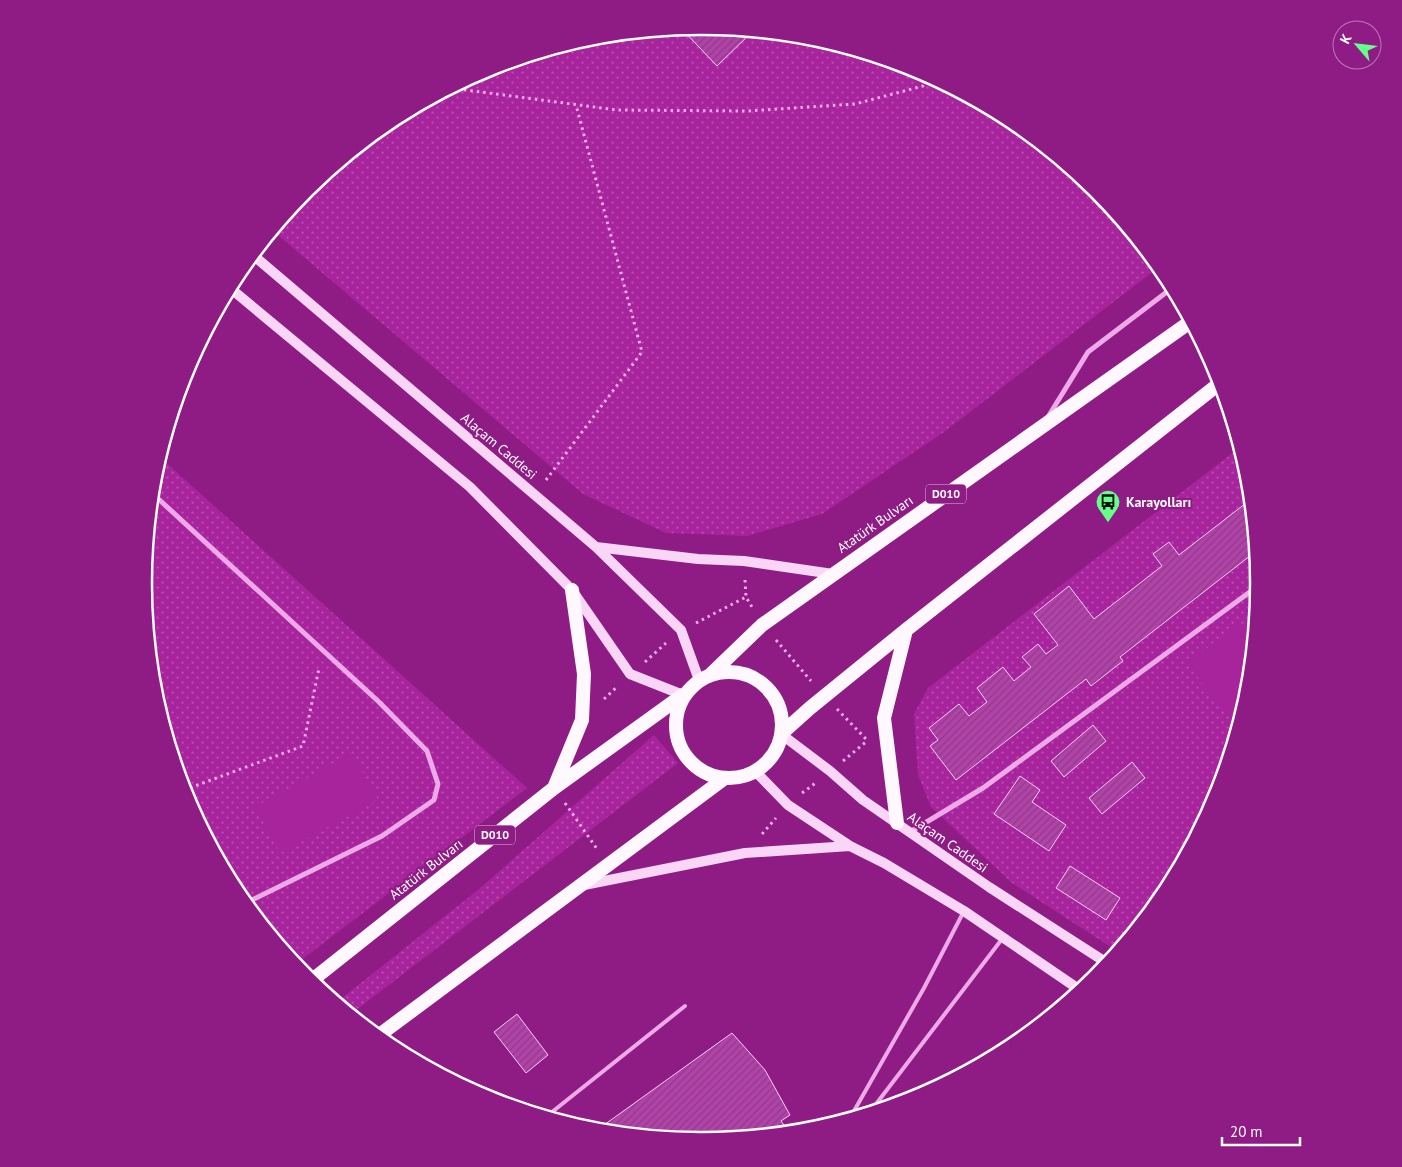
<svg xmlns="http://www.w3.org/2000/svg" width="1402" height="1167" font-family="'PT Sans',sans-serif">
  <defs>
    <pattern id="green-dots" width="8" height="8" patternUnits="userSpaceOnUse" patternTransform="scale(1.25)"><rect width="8" height="8" fill="#a8249d"/><path d="M2 2h.1M6 6h.1" fill="none" stroke="#b950b1" stroke-width="1.8" stroke-linecap="round"/></pattern>
    <pattern id="building-hatch" width="6" height="6" patternUnits="userSpaceOnUse" patternTransform="scale(1.25)"><rect width="6" height="6" fill="#b53fab"/><path d="M-1 1l2-2M0 6l6-6M5 7l2-2" fill="none" stroke="#80467c"/></pattern>
  </defs>
  <rect width="100%" height="100%" fill="#8f1b84"/>
  <path fill="url(#green-dots)" d="M701,26L810,37L915,69L1011,120L1095,190L1159,267L944,432L822,514L747,536L666,533L583,494L273,231L307,189L392,120L488,69L593,37Z
    M1239,448L1248,475L1258,584L1247,692L1216,797L1164,893L1117,951L1012,883L931,807L918,775L914,714L928,688Z
    M160,457L527,788L296,964L238,893L186,796L154,692L144,583L155,475Z
    M654,735L678,763L351,1014L337,1002L479,889Z"/>
  <path fill="#a8249d" d="M1238,623L1253,642L1247,692L1237,726L1187,664Z
    M352,753L378,800L280,853L255,807Z"/>
  <path fill="url(#building-hatch)" stroke="#facff7" d="M701,26L753,31L717,66L681,28Z
    M1250,500L1255,552L1120,657L1123,661L1091,686L1086,679L956,780L930,746L938,740L929,728L959,704L969,716L987,702L977,688L1003,667L1014,681L1031,667L1022,657L1038,644L1046,654L1058,645L1034,614L1069,586L1094,619L1162,566L1153,554L1169,542L1179,555Z
    M1093,725L1106,741L1064,777L1051,761Z
    M1132,762L1145,778L1102,814L1089,798Z
    M1020,776L1040,790L1032,802L1066,825L1049,851L994,814Z
    M1070,866L1120,898L1106,920L1056,888Z
    M517,1014L548,1055L526,1073L494,1032Z
    M732,1033L765,1070L790,1115L781,1121L789,1132L701,1141L597,1130Z"/>
  <g fill="none" stroke-linecap="round" stroke-linejoin="round">
    <path stroke="#eea9e8" stroke-width="3" stroke-dasharray="2.5 4" stroke-linecap="butt" d="M451,88L617,110L747,111L855,104L923,86L932,78
      M546,480L642,352L576,105
      M745,580L746,597L752,607
      M696,623L746,597
      M776,640L811,681
      M645,662L666,643
      M604,699L618,686
      M837,709L866,739
      M843,761L867,741
      M184,790L303,746L319,668
      M802,793L817,782
      M565,803L597,849
      M762,834L776,818"/>
    <path stroke="#eea9e8" stroke-width="4" d="M870,1112L1002,939
      M547,1116L685,1006
      M850,1118L924,988L964,911"/>
    <path stroke="#eea9e8" stroke-width="5" d="M1048,417L1088,352L1172,288
      M153,494L379,702L427,751L438,784L434,800L382,836L246,903
      M910,832L983,788L1258,586"/>
    <path stroke="#fad6f6" stroke-width="10" d="M253,255L596,547L681,630L699,680
      M230,288L470,487L572,590L630,674L683,695
      M596,547L698,559L744,561L833,574
      M781,734L830,771L863,800L989,887L1107,963
      M755,771L788,805L850,846L884,863L964,911L1080,990
      M584,885L745,853L850,846"/>
    <path stroke="#fff8fe" stroke-width="14" d="M676 725a53 53 0 1 1 106 0a53 53 0 1 1-106 0Z
      M709,676L762,625L1190,322
      M781,734L810,708L906,630L1220,383
      M554,788L582,720L584,674L572,590
      M897,823L884,718L906,630
      M311,981L554,788L683,695
      M378,1036L725,778"/>
  </g>
  <defs>
    <symbol id="bus-pin" viewBox="-11 -11 22 30"><path d="M0 17L-7.5 6A9.5 9.5 0 1 1 7.5 6Z" fill="#67ff8b" stroke="#8f1b84"/><path d="M-5-6H5V4H4V6H2V4H-2V6H-4V4H-5ZM-3.5-4V0h7V-4ZM-3.5 1.2v1.5H-2V1.2ZM2 1.2v1.5H3.5V1.2Z" fill="#111"/></symbol>
  </defs>
  <g fill-rule="evenodd">
    <use href="#bus-pin" x="1094" y="488" width="28" height="38"/>
  </g>
  <g text-anchor="middle" stroke-width="4.5" stroke-linejoin="round" paint-order="stroke">
    <g fill="#8f1b84" stroke="#ddbbda" stroke-width="1">
      <rect x="926" y="484.5" width="40" height="19" rx="4"/>
      <rect x="475" y="825.5" width="40" height="19" rx="4"/>
    </g>
    <g font-size="12" font-weight="bold" fill="#fff">
      <text x="946" y="498">D010</text>
      <text x="495" y="839">D010</text>
    </g>
    <g font-size="14" fill="#fff" stroke="#8f1b84">
      <text transform="translate(499 446) rotate(40)" y="5">Alaçam Caddesi</text>
      <text transform="translate(875 524) rotate(-35)" y="5">Atatürk Bulvarı</text>
      <text transform="translate(948 842) rotate(35)" y="5">Alaçam Caddesi</text>
      <text transform="translate(426 869) rotate(-38)" y="5">Atatürk Bulvarı</text>
    </g>
    <g font-size="14" font-weight="bold" fill="#fff" stroke="#8f1b84" text-anchor="start">
      <text x="1126" y="507">Karayolları</text>
    </g>
  </g>
  <path d="M0 0H1402V1167H0ZM700 35H702A548 548 0 0 1 1250 583V584A548 548 0 0 1 702 1132H700A548 548 0 0 1 152 584V583A548 548 0 0 1 700 35Z" fill="#8f1b84" fill-rule="evenodd"/>
  <path fill="none" stroke="#fff" stroke-width="2.5" d="M700 35H702A548 548 0 0 1 1250 583V584A548 548 0 0 1 702 1132H700A548 548 0 0 1 152 584V583A548 548 0 0 1 700 35Z"/>
  <g transform="translate(1357 45) rotate(298)"><circle r="24" fill="#8f1b84" stroke="#bc76b5"/>
  <path d="M0-4L9 19L0 12L-9 19Z" fill="#67ff8b"/>
  <text y="-8" font-size="14" font-weight="bold" text-anchor="middle" fill="#ffffff">K</text>
  </g>
  <path d="M1222 1137v8h78v-8" fill="none" stroke="#ffffff" stroke-width="2.5"/>
  <text x="1230" y="1137" font-size="15" fill="#ffffff" stroke="#8f1b84" stroke-width="4" paint-order="stroke">20 m</text>
</svg>
